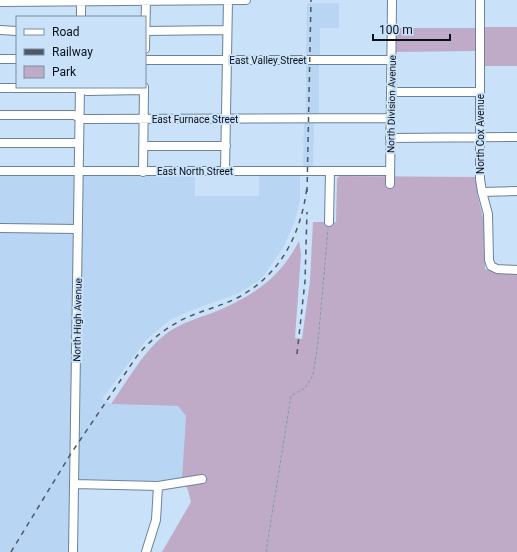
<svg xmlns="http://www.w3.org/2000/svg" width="517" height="552" font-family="Roboto,sans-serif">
  <rect width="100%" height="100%" fill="#c9e1f9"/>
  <path fill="#b8d5f3" d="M307,3H339V28H320V57H306Z
    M306,63H319V115H306Z
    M304,122H314L313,168H303Z
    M195,174V196H259V174H300V200L295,221L283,248L262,278L239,293L187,312L170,320L146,340L102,399L111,404L178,406L186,416L182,478L154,481L71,480L69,552H0V175Z"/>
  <path fill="#bfabc7" d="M484,27H517V66H484Z
    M395,28H476V51L395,52Z
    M340,176L477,177V193L484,222L485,269L493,272L517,273V552H162L191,502L188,490L182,478L186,416L178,406L111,404C129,379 144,349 170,331C182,323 198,318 212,313C251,297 279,280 299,241L301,254L295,338L302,339L310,281L313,222H336L337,178Z"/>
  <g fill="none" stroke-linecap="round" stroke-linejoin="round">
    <defs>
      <path id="minor" d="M480,0V179L482,192L488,214L489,260L491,266L497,269L517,270
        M0,2L246,0
        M81,17V0
        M0,30L17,31
        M145,31L227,30
        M145,49L146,0
        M0,59H17
        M145,60H391
        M0,88H80L87,91L144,90
        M391,92H480
        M0,115H74L82,119L391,118
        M390,138L517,137
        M0,143H79
        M144,146H226
        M0,171H390
        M225,171L228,0
        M143,172L144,87
        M390,184L392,0
        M482,192L517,191
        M329,222L330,171
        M0,228L78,229
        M74,484L158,486L202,479
        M73,552L80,87
        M146,552L156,520L158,486"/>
    </defs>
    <use href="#minor" stroke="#6c8297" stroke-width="10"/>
    <path stroke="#8699ab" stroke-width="1" stroke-dasharray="3 2" stroke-linecap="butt" d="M266,552L291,396L305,388L313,375L318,342L328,229"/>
    <use href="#minor" stroke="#fff" stroke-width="8"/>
    <path stroke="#4b5866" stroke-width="1.5" stroke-dasharray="5 5" stroke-linecap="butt" d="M307,192L311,0
      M297,354L305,281L307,212
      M11,552L70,455L137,356C151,339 168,326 188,317C204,310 221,306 237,298C281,275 301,234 307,187"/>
  </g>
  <g text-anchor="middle" stroke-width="4" stroke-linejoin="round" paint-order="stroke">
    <g font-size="10" fill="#091119" stroke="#c9e1f9">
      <text x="268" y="64">East Valley Street</text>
      <text transform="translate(391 104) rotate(-89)" y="4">North Division Avenue</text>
      <text x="195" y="123">East Furnace Street</text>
      <text transform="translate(480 134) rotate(-90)" y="4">North Cox Avenue</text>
      <text x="195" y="175">East North Street</text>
      <text transform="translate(77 320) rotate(-89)" y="4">North High Avenue</text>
    </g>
  </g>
  <rect x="16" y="16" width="130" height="72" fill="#c9e1f9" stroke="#7c8e9f"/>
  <rect x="24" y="29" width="20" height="6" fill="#ffffff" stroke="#7c8e9f"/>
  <text x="52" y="36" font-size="12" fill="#091119">Road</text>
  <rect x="24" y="49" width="20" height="6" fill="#4b5866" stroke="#7c8e9f"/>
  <text x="52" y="56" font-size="12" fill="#091119">Railway</text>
  <rect x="24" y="66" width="20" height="12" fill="#bfabc7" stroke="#7c8e9f"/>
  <text x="52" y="76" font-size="12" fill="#091119">Park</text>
  <path d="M373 34v6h77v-6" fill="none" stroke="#091119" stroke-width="2"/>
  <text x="379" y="34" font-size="12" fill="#091119" stroke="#c9e1f9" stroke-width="3" paint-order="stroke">100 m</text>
</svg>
